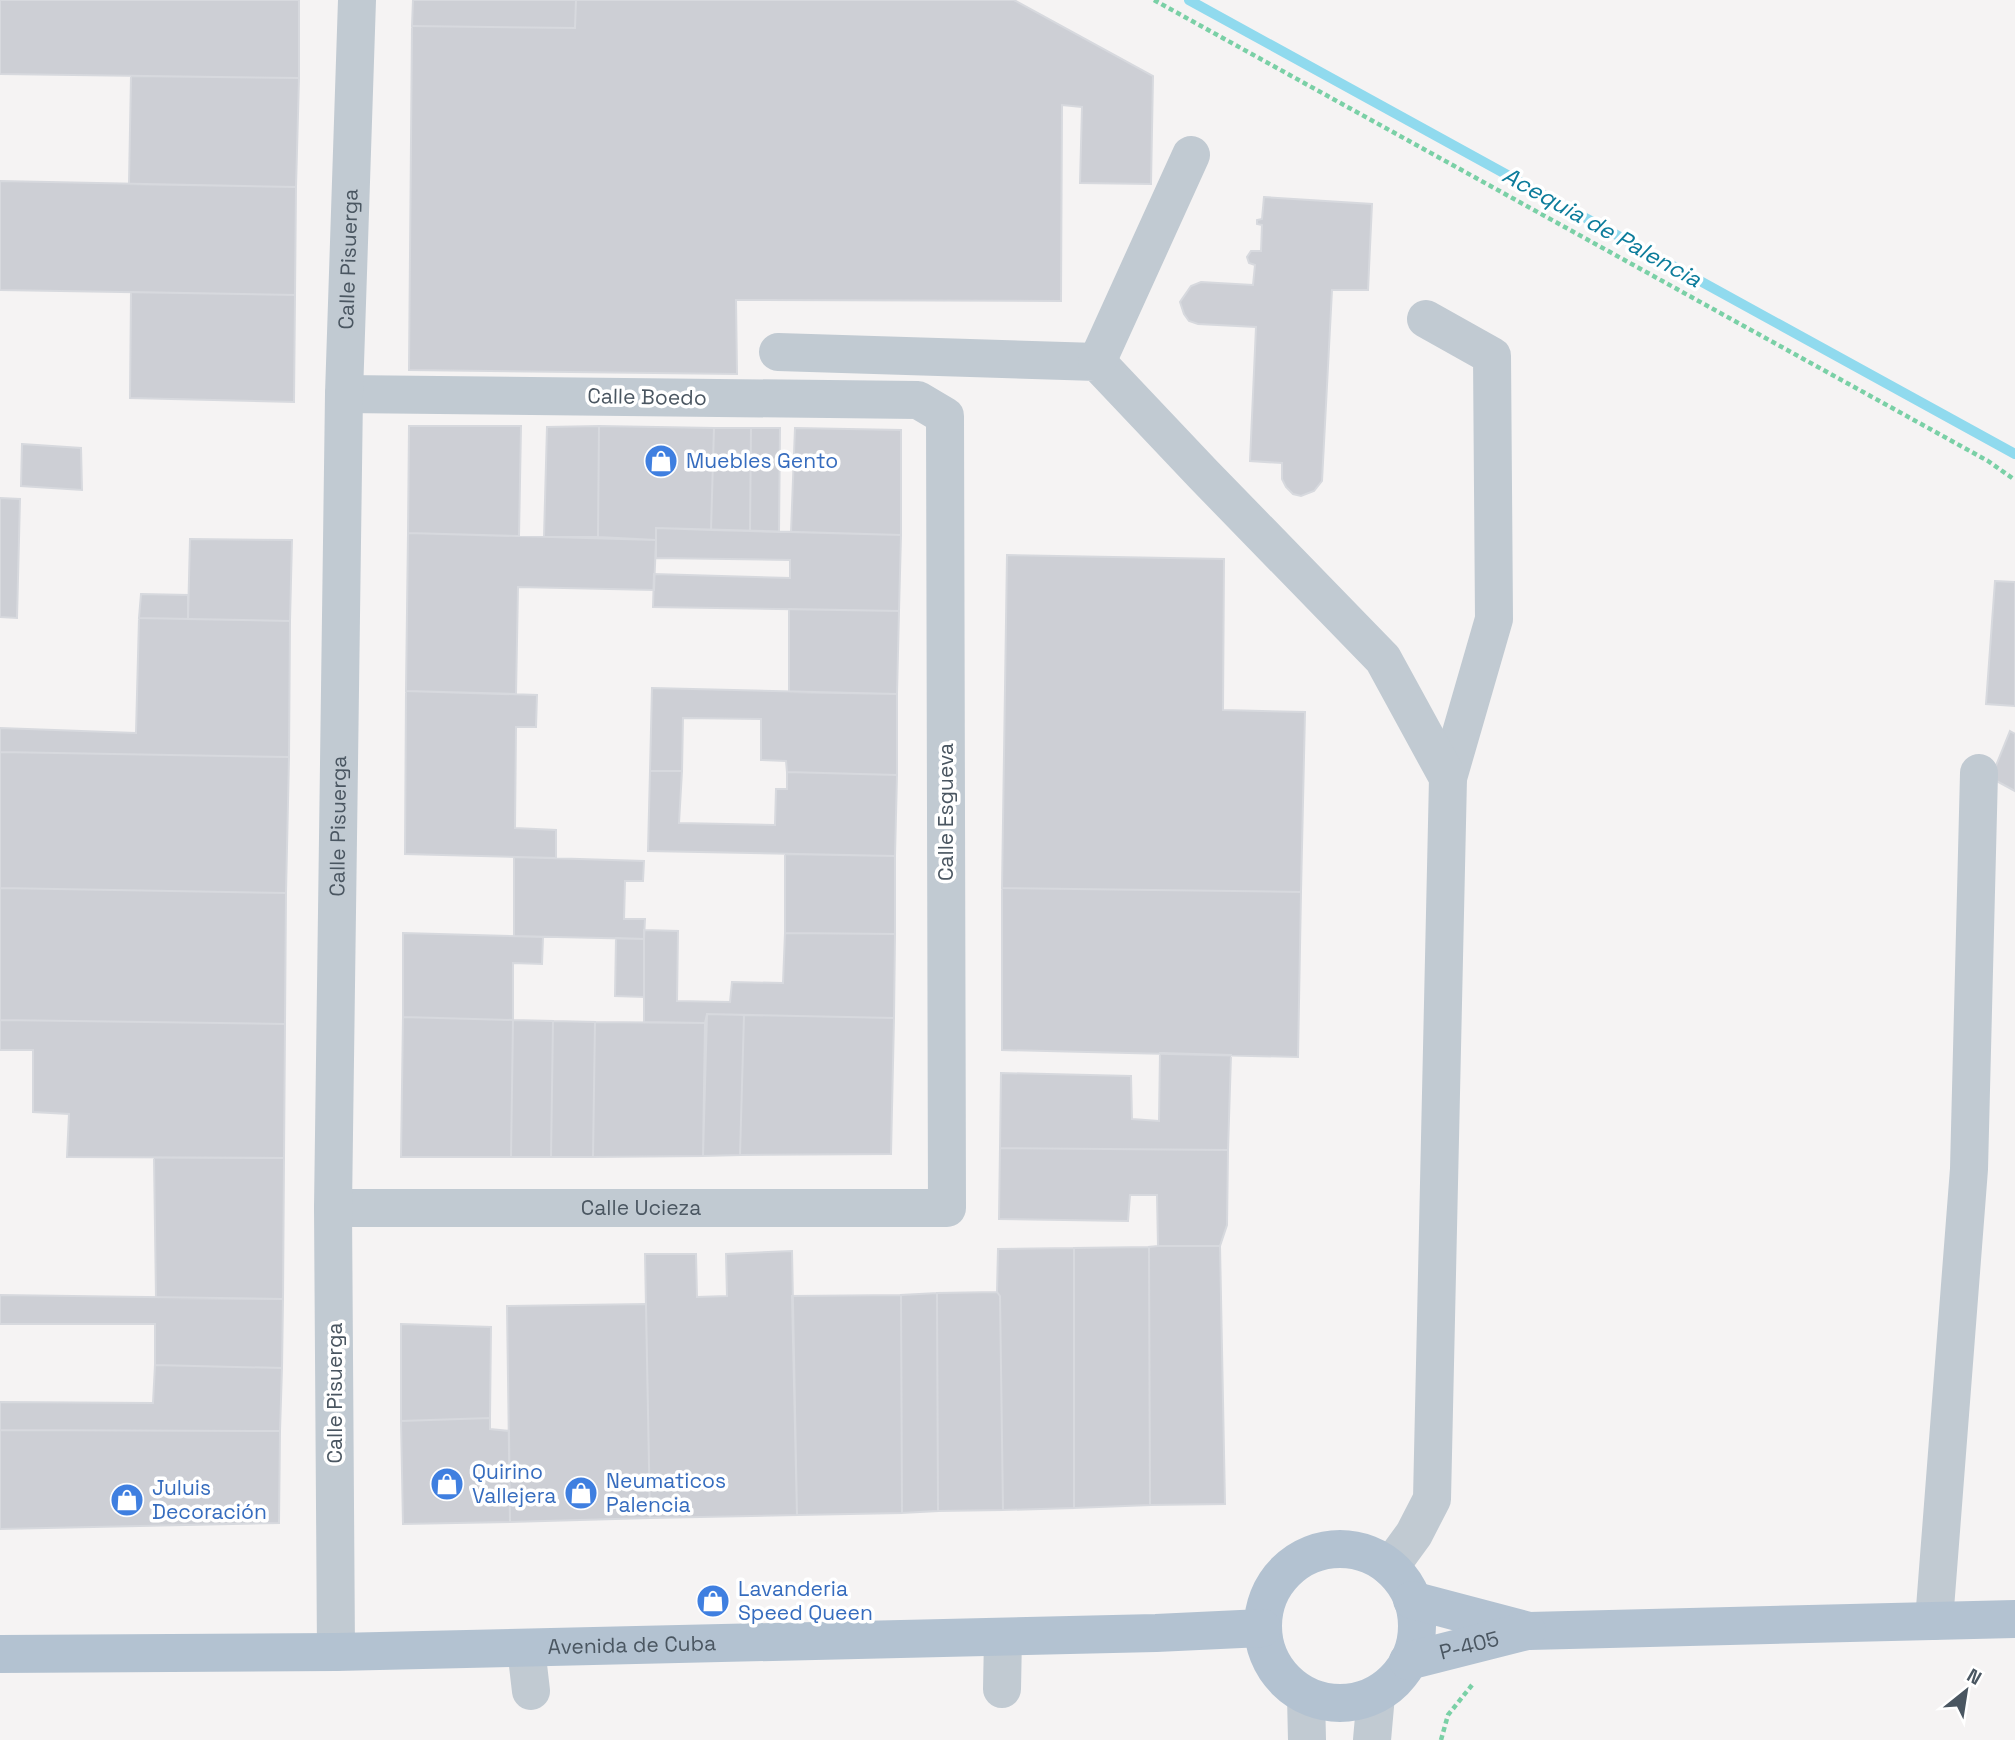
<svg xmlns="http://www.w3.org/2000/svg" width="2015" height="1740" font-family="'Space Grotesk',sans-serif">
  <rect width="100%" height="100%" fill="#f5f3f3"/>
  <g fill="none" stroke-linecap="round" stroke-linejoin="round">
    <path stroke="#90daee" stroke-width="10" d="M1189,0L2015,454"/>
  </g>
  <path fill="#cdcfd5" stroke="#d7d9de" stroke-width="2" d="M0,0H299V78L0,74Z
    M413,0H576L575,28L412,26Z
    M576,0H1014L1153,76L1151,184L1080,183L1082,107L1062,105L1061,301L736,300L737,374L409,370L412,26L575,28Z
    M131,76L299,78L296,187L129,184Z
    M0,181L296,187L295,295L0,290Z
    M1264,197L1372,204L1368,290H1332L1322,481L1314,491L1301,496L1293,494L1286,487L1282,479V463L1250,461L1256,327L1198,324L1189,321L1184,314L1180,302L1191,286L1201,282L1253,285L1255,265L1249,263L1247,257L1251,251H1261L1262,225L1257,224V220L1262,219Z
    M131,292L295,295L294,402L130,398Z
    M409,426H521L519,536L408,533Z
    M599,426L598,537H544L547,427Z
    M599,426L714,428L711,530L656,528V540L598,537Z
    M714,428H751L750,531L711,530Z
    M751,428H780L779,532L750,531Z
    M795,428L901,430V535L791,532Z
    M22,444L81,448L82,490L21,486Z
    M0,498L20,499L17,618L0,617Z
    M656,528L901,535L899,611L653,607L654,574L790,578V560L656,558Z
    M408,533L656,540L654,590L518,587L516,694L406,691Z
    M190,539L292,540L290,621L188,619Z
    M1007,555L1224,559L1223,710L1305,712L1301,892L1002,888Z
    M1995,581L2015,582V706L1986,704Z
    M141,594L188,595V619L139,618Z
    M789,609L899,611L897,694L789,692Z
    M139,618L290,621L289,757L0,752V728L136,733Z
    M652,688L897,694V775L787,772L786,761L761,760V719L683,718L682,771H650Z
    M406,691L537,695L536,727H516L515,828L556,830V858L405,854Z
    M2010,731L2015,734V791L1991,778Z
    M0,752L289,757L286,893L0,888Z
    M650,771H682L679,823L775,825L776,789H787V772L897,775L895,856L648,851Z
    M785,854L895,856V934L785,933Z
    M514,857L644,861L643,881H625L624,919H645L644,939L514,936Z
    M0,888L286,893L285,1024L0,1020Z
    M1002,888L1301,892L1298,1057L1002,1050Z
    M644,930L678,931L677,1001L730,1002L732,982L783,983L785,933L895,934L894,1018L707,1014L705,1023L644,1022Z
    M403,933L543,937L542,964L513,963V1020L403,1017Z
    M616,938L644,939V997L615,996Z
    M707,1014L744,1015L740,1155L703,1156Z
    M744,1015L894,1018L891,1154L740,1155Z
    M403,1017L513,1020L511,1157H401Z
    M0,1020L285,1024L284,1158L67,1157L69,1114L33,1112V1050H0Z
    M513,1020L553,1021L551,1157H511Z
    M553,1021L595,1022L593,1157H551Z
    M595,1022L705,1023L703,1156L593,1157Z
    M1160,1053L1231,1055L1228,1150L1000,1148L1001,1073L1131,1076L1132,1119L1159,1121Z
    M1000,1148L1228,1150L1227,1225L1220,1246H1158L1157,1195H1130L1128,1221L999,1219Z
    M154,1158H284L283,1299L156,1298Z
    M1158,1246H1220L1225,1504L1150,1505L1149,1247Z
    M1149,1247L1150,1505L1074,1508V1248Z
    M1074,1248V1508L1003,1510L1000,1296L997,1292L998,1249Z
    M792,1251L797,1515L650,1518L645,1254H696L697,1297L727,1296L726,1254Z
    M997,1292L1000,1296L1003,1510L938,1511L937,1293Z
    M937,1293L938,1511L902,1513L901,1295Z
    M0,1295L283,1299L282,1368L155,1365V1324H0Z
    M901,1295L902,1513L797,1515L792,1296Z
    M646,1304L650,1518L510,1522L507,1306Z
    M401,1324L491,1327L490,1418L401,1421Z
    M155,1365L282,1368L280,1431L0,1430V1402L153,1403Z
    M490,1418V1429L509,1431L510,1522L403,1524L401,1421Z
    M0,1430L280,1431L279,1523L0,1529Z"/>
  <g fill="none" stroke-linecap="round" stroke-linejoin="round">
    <path stroke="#7ad0a6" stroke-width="4.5" stroke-dasharray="5 3.5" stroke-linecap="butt" d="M1154,0L1988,461L2015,480
      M1441,1740L1448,1715L1472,1685"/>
    <g stroke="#c1cad2" stroke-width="38">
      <path d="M1426,319L1492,356L1494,619L1448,778"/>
      <path d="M778,352L1097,362L1203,474L1383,659L1448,778L1432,1499L1414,1534L1390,1567"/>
      <path d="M1097,362L1191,155"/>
      <path id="s1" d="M333,1208H947L945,416L918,400L344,394"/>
      <path d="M1934,1621L1969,1169L1979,773"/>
      <path d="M526,1648L531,1691"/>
      <path id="s2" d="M336,1652L333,1208L344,394L357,0"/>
      <path d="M1002,1689L1003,1637"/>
      <path d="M1306,1696L1307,1740"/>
      <path d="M1372,1740L1376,1695"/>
    </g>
    <g stroke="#b3c2d1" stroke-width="38">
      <circle cx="1340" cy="1626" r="77"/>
      <path d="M1412,1600L1529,1631L2015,1619"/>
      <path id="s3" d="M0,1654L336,1652L1156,1633L1262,1628"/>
      <path id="s4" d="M1408,1661L1527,1631"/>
    </g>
  </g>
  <defs>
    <symbol id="shop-disc" viewBox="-11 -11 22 22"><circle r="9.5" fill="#3f7fe0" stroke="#fff"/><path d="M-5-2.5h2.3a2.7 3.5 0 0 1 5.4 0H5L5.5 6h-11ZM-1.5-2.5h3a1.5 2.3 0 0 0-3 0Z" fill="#fff"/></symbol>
  </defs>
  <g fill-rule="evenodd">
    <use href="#shop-disc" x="642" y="442" width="38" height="38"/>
    <use href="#shop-disc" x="428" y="1465" width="38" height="38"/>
    <use href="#shop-disc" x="562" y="1474" width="38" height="38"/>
    <use href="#shop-disc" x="108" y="1481" width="38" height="38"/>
    <use href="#shop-disc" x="694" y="1582" width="38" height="38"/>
  </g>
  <g text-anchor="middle" stroke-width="7" stroke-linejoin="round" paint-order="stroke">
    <g font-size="21" fill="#4a5661" stroke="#fff">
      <text dy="7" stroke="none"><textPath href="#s2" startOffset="1393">Calle Pisuerga</textPath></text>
      <text transform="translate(647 397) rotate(1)" y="7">Calle Boedo</text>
      <text transform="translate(946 812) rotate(-90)" y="7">Calle Esgueva</text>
      <text dy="7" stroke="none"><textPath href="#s2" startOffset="826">Calle Pisuerga</textPath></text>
      <text dy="7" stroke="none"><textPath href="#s1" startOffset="308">Calle Ucieza</textPath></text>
      <text transform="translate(335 1393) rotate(-90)" y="7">Calle Pisuerga</text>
      <text dy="7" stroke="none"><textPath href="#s3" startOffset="632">Avenida de Cuba</textPath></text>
      <text dy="7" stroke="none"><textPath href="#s4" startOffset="63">P-405</textPath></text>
    </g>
    <g font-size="21" fill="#366cbe" stroke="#fff" text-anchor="start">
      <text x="686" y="468">Muebles Gento</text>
      <text x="472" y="1479">Quirino<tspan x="472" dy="24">Vallejera</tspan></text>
      <text x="606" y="1488">Neumaticos<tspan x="606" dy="24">Palencia</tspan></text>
      <text x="152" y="1495">Juluis<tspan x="152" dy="24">Decoración</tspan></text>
      <text x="738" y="1596">Lavanderia<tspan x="738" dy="24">Speed Queen</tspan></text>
    </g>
    <g font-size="23" font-style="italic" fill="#0c7c9b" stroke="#fff">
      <text transform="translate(1602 227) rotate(29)" y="8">Acequia de Palencia</text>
    </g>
  </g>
  <g transform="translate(1966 1691) rotate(30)" stroke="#ffffff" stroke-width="5" paint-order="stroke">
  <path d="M0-5L12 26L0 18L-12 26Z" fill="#4a5661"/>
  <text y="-10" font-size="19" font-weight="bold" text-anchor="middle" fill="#4a5661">N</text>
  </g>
</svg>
